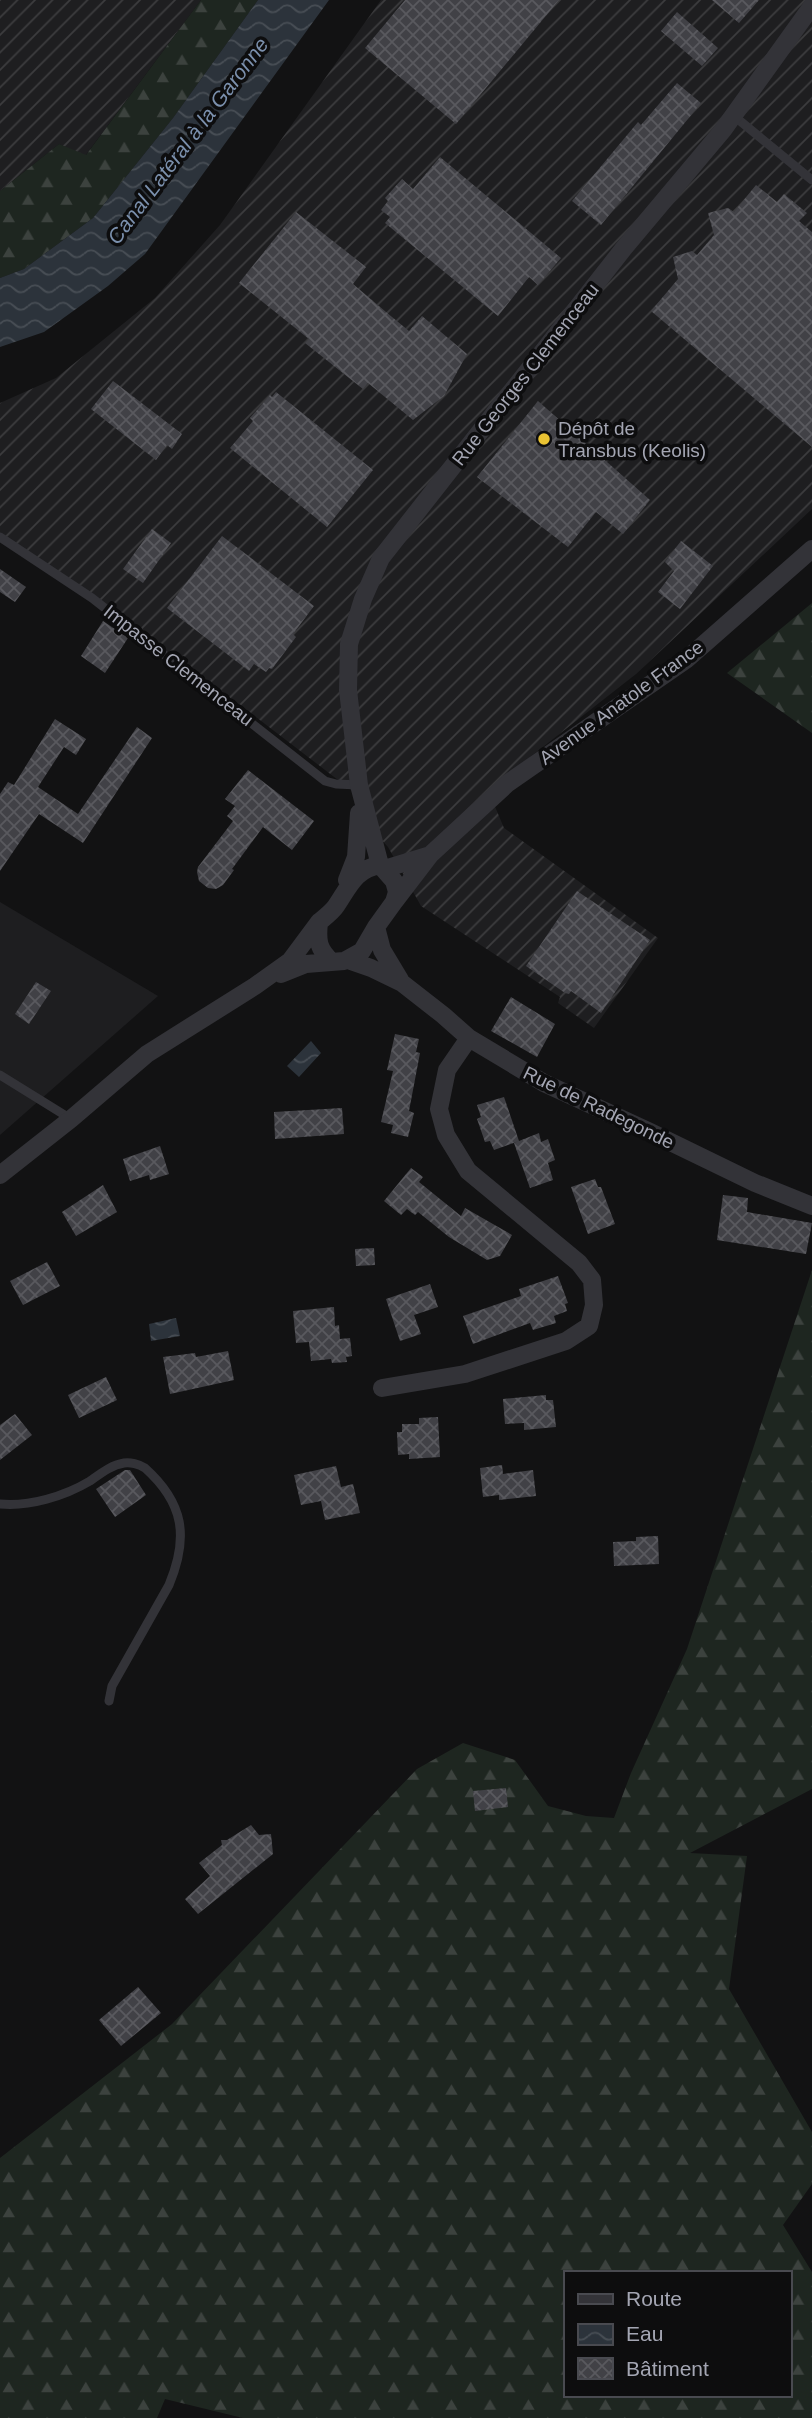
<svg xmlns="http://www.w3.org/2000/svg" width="812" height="2418" font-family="Helvetica,sans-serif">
  <defs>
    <pattern id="industrial-furrows" width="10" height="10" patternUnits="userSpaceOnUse" patternTransform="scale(1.75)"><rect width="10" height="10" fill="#1e1e20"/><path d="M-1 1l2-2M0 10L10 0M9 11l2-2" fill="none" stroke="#3c3c3e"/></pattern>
    <pattern id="forest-firs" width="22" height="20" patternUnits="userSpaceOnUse" patternTransform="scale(1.75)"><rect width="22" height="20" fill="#1e2620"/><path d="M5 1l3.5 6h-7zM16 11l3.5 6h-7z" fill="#3c423e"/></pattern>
    <pattern id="water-waves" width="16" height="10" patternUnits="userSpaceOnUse" patternTransform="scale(1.75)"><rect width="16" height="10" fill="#2c333b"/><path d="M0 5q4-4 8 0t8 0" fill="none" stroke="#484e55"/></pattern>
    <pattern id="building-cross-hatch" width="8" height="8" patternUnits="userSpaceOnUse" patternTransform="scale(1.75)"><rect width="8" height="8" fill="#414146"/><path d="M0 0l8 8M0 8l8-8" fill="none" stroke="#59595e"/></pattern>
  </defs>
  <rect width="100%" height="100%" fill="#121213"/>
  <path fill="#1e1e20" d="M0,902L158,996L0,1135Z"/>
  <path fill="url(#industrial-furrows)" d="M0,0H201L85,156L59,144L0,191Z
    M381,0H812V509L636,674L488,790L504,828L658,938L594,1028L558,1003L560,997L421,906L388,847L378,836L355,793L243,707L0,535V403L56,378L155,298L220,225Z"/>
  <path fill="url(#forest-firs)" fill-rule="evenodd" d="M201,0H258L173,118L93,218L24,269L0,278V191L59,144L86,155Z
    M812,603V733L727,673Z
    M812,1270V1789L690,1853L747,1856L729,1989L812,2132V2184L783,2225L812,2272V2418H243L165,2399L157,2418H0V2158L172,2024L417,1769L463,1743L515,1760L548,1806L586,1816L614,1818L631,1773L687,1649ZM565,2273H789V2395H565Z"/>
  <path fill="url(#water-waves)" d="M258,0H329L145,254L108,286L44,332L0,347V278L24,269L93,218L173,118Z
    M311,1041L321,1053L299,1077L287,1066Z
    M176,1318L180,1336L151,1341L149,1324Z"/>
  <path fill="url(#building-cross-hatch)" d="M405,0H559L456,124L365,48Z
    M712,0H759L739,23Z
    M677,12L718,48L702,66L661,31Z
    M677,83L701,103L601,225L572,201L638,122L641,125Z
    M440,157L561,258L538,285L529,277L498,316L385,223L390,217L381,210L388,201L385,198L402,179L413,189Z
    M756,185L777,202L784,194L807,213L799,221L812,232V447L651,311L678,279L673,257L692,251L697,255L714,235L708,213L728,208L734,212Z
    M296,212L366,267L353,284L386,312L409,331L422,316L467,354L444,396L413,420L368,383L363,389L305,343L309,339L239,283Z
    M113,381L182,434L172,449L167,445L156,460L91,409Z
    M276,392L373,470L327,527L230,448L253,421L250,418L270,395L272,397Z
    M538,401L650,500L623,534L596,512L568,547L477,477Z
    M152,529L171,543L143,583L123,569Z
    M222,536L314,606L293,634L296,637L272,669L269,668L266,672L254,664L249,671L167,608Z
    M681,541L713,566L680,609L658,592L674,571L665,562Z
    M0,569L26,587L15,602L0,592Z
    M103,621L128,638L105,673L81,656Z
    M55,719L86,739L76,755L64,747L38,787L78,814L137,727L152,738L83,843L39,814L0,871V794L8,782L14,785Z
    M248,770L314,821L292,850L263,827L232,869L234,870L223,885L216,889L208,888L199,881L197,872L198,867L233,821L227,816L235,806L225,799Z
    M577,891L650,940L601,1013L571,991L569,994L565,993L526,966Z
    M36,982L51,991L29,1024L15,1014Z
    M511,997L555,1024L537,1057L491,1031Z
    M395,1034L419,1039L416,1052L420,1053L409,1111L414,1113L408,1137L391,1133L393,1125L381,1122L393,1071L387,1070Z
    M504,1097L519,1141L494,1150L490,1141L485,1142L477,1119L481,1117L477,1105Z
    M342,1108L344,1134L275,1139L274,1112Z
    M539,1133L541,1142L548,1139L555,1160L548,1163L553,1180L530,1188L514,1143Z
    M160,1146L169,1174L150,1180L149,1175L130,1181L123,1159Z
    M411,1168L423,1177L419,1182L461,1216L465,1208L512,1235L500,1256L487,1260L449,1237L418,1212L415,1215L407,1209L401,1215L384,1201Z
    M595,1179L598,1187H601L615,1224L588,1234L571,1187Z
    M103,1185L117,1212L76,1236L62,1212Z
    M723,1195L748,1198L747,1212L812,1223L806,1254L717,1240Z
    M374,1248L375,1265L356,1266L355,1249Z
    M47,1262L60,1286L23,1305L10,1281Z
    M558,1276L568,1303L565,1304L567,1311L554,1316L556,1323L533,1330L530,1323L473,1344L463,1316L521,1296L519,1289Z
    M430,1284L438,1307L414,1315L421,1334L400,1341L386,1299Z
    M334,1307L335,1326L339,1325L340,1339L350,1338L352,1356L346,1357L347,1362L332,1363L331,1359L311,1361L309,1342L296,1343L293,1311Z
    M228,1351L234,1380L170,1394L163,1357L195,1353L196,1357Z
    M106,1377L117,1400L79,1418L68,1395Z
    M546,1395V1400H553L556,1427L524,1430V1423L505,1424L503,1399Z
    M15,1414L32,1435L0,1460V1425Z
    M438,1417L440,1457L409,1459V1454L398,1455L397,1432H402V1424H419V1418Z
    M502,1465L503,1474L533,1470L536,1496L499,1500V1495L483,1497L480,1468Z
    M336,1466L341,1487L353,1484L360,1513L325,1520L321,1501L301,1505L294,1475Z
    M125,1470H130L146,1495L115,1517L96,1489Z
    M658,1536L659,1564L614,1566L613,1542L636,1541V1537Z
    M506,1788L508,1807L475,1811L473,1791Z
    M251,1825L259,1835L271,1834L273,1854L198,1914L185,1899L210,1876L199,1863L222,1845L221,1840H227Z
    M138,1987L161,2013L121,2046L99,2020Z"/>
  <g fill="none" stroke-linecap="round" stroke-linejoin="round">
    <path stroke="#333338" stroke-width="9" d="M734,116L812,180
      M0,537L92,598L325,781L336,784L359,785
      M0,1075L71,1119
      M0,1504C29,1507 65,1496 90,1481C100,1474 111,1465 124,1463C130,1462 139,1464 145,1468C184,1503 189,1537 169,1585L112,1686L109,1701"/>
    <path stroke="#333338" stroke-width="18" d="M380,865L359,785L348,690L349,644L363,599L381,558L624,248L723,130L812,6
      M384,869L430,855
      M347,880L356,857L359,813
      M394,902L430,855L508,783L687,659L812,549
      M376,927L382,950L400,980
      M348,960L371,968L402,983L443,1015L469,1038L544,1083L650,1132L755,1183L812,1206
      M332,962C318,949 317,941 319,922C325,917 332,912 336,906C349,887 355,869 380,865
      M281,974L306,964L344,961L362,951L376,927L394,902L397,892L394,881L380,865
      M0,1175L71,1119L147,1054L255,986L290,961L319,922
      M382,1388L465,1374L566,1341L589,1326L594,1305L592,1280L579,1263L468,1171L446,1135L439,1109L447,1070L469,1038"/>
  </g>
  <circle fill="#eac333" stroke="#0d0d0e" stroke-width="2.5" cx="544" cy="439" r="7"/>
  <g text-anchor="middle" stroke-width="7" stroke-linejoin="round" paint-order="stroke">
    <g font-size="19" fill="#a4a6b3" stroke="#0d0d0e">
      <text transform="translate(525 374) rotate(-52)" y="7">Rue Georges Clemenceau</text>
      <text transform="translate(179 665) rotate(38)" y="7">Impasse Clemenceau</text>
      <text transform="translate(621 702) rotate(-36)" y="7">Avenue Anatole France</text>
      <text transform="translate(599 1107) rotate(26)" y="7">Rue de Radegonde</text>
    </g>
    <g font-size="19" fill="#a4a6b3" stroke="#0d0d0e" text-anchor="start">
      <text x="558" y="435">Dépôt de<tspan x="558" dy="22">Transbus (Keolis)</tspan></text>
    </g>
    <g font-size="21" font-style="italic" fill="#7b90ad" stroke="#0d0d0e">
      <text transform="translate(188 141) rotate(-53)" y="7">Canal Latéral à la Garonne</text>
    </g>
  </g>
  <rect x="564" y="2271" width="228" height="126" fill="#0d0d0e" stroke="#494a50" stroke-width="2"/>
  <rect x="578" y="2294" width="35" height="10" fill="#333338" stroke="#494a50" stroke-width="2"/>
  <text x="626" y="2306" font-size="21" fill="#a4a6b3">Route</text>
  <rect x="578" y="2324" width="35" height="21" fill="url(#water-waves)" stroke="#494a50" stroke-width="2"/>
  <text x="626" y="2341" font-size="21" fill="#a4a6b3">Eau</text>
  <rect x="578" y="2358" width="35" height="21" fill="url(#building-cross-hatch)" stroke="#494a50" stroke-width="2"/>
  <text x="626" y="2376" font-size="21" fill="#a4a6b3">Bâtiment</text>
</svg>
